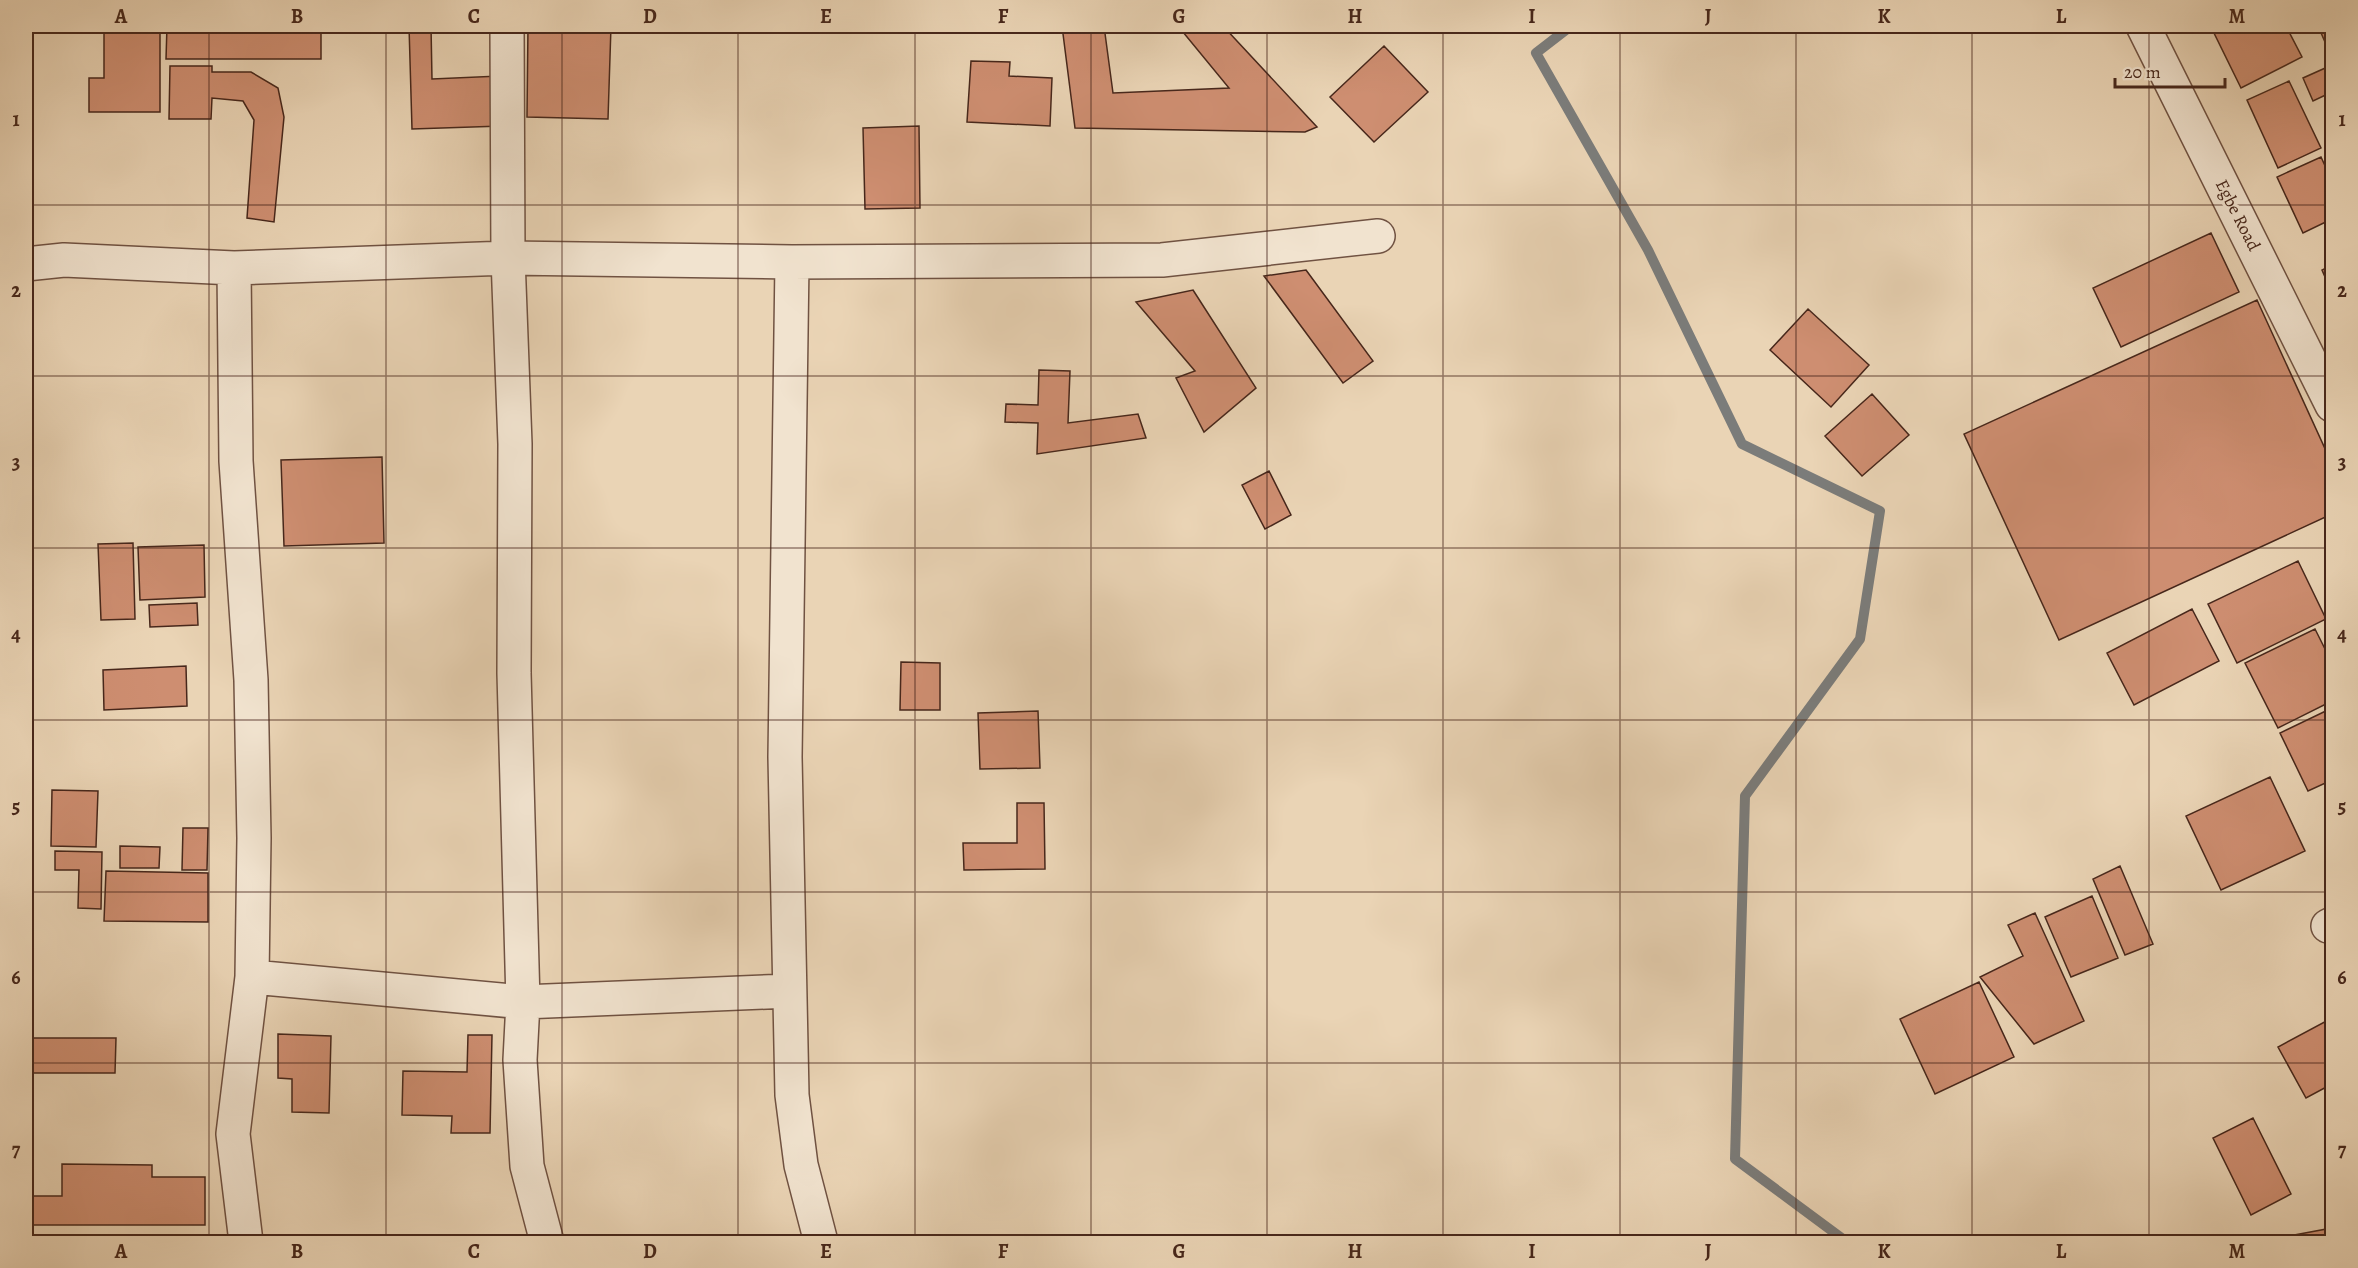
<svg xmlns="http://www.w3.org/2000/svg" width="2358" height="1268" font-family="Alegreya,serif">
  <rect width="100%" height="100%" fill="#ead4b5"/>
  <filter id="stains"><feTurbulence type="fractalNoise" baseFrequency=".00333" numOctaves="4"/><feColorMatrix values="0 0 0 0 .2 0 0 0 0 .09 0 0 0 0 .02 0 0 0 .5 -.17"/></filter>
  <radialGradient id="worn" r=".72"><stop offset=".6" stop-color="#630" stop-opacity="0"/><stop offset="1" stop-color="#630" stop-opacity=".3"/></radialGradient>
  <g fill="none" stroke-linecap="round" stroke-linejoin="round">
    <path stroke="#7b7c7a" stroke-width="10" d="M1571,26L1536,53L1648,250L1742,444L1880,511L1860,639L1745,796L1735,1159L1847,1242"/>
  </g>
  <path fill="#ce8e71" stroke="#47271b" stroke-width="1.5" d="M104,26H160V112H89V78H104Z
    M167,26H321V59H166Z
    M409,26H431L432,79L500,76L502,126L412,129Z
    M528,26H611L608,119L527,117Z
    M1062,26H1104L1113,93L1229,88L1178,26H1223L1317,127L1305,132L1075,128Z
    M2229,26H2286L2302,57L2241,88L2214,33Z
    M2318,26H2332V58Z
    M1384,46L1428,92L1374,142L1330,97Z
    M971,61L1010,62L1009,76L1052,78L1050,126L967,122Z
    M2332,65V92L2313,101L2303,78Z
    M170,66H212V72H251L278,88L284,117L274,222L247,218L254,120L243,101L212,98L211,119H169Z
    M2289,81L2321,148L2278,168L2247,100Z
    M919,126L920,208L865,209L863,128Z
    M2321,157L2332,181V219L2303,233L2277,177Z
    M2211,233L2239,292L2121,347L2093,288Z
    M2332,265V293L2322,270Z
    M1306,270L1373,361L1343,383L1264,276Z
    M1193,290L1256,388L1204,432L1176,378L1195,371L1136,302Z
    M2257,300L2332,464V514L2059,640L1964,434Z
    M1808,309L1869,365L1831,407L1770,350Z
    M1039,370L1070,371L1068,423L1138,414L1146,438L1037,454L1038,423L1005,422L1006,404L1038,405Z
    M1872,394L1909,435L1862,476L1825,436Z
    M382,457L384,543L284,546L281,460Z
    M1269,471L1291,515L1265,529L1242,485Z
    M133,543L135,619L101,620L98,544Z
    M204,545L205,597L140,600L138,547Z
    M2298,561L2326,619L2237,663L2208,604Z
    M197,603L198,625L150,627L149,605Z
    M2192,609L2219,661L2134,705L2107,653Z
    M2332,619V637L2326,622Z
    M2315,629L2332,663V701L2278,728L2245,663Z
    M901,662L940,663V710H900Z
    M186,666L187,706L104,710L103,670Z
    M2332,708V780L2308,791L2280,733Z
    M1038,711L1040,768L980,769L978,713Z
    M2270,777L2305,851L2221,890L2186,816Z
    M52,790L98,791L96,847L51,846Z
    M1017,803H1044L1045,869L964,870L963,843H1017Z
    M183,828H208L207,870H182Z
    M120,846L160,847L159,868H120Z
    M55,851L102,852L101,909L78,908L79,870H55Z
    M2120,866L2153,944L2125,955L2093,879Z
    M106,871L208,873V922L104,921Z
    M2092,896L2118,958L2071,977L2045,917Z
    M2035,913L2084,1021L2034,1044L1980,977L2023,956L2008,925Z
    M1979,982L2014,1057L1935,1094L1900,1019Z
    M2332,1018V1084L2306,1098L2278,1047Z
    M278,1034L331,1036L329,1113L292,1112V1079L278,1078Z
    M468,1035H492L490,1133H451L452,1116L402,1115L403,1071L467,1072Z
    M26,1038H116L115,1073H26Z
    M2332,1106V1121L2325,1111Z
    M2253,1118L2291,1194L2251,1215L2213,1138Z
    M62,1164L152,1165V1177H205V1225H26V1196H62Z
    M2332,1228V1242H2257Z"/>
  <g fill="none" stroke-linecap="round" stroke-linejoin="round">
    <defs>
      <path id="minor" d="M507,26L508,258L515,444L514,673L523,1002L520,1060L527,1166L547,1242
        M2143,26L2332,405
        M792,262L785,757L792,1095L801,1165L821,1242
        M26,264L64,260L234,268L508,258L792,262L1162,260L1378,236
        M234,268L236,461L251,680L254,838L252,977L233,1134L246,1242
        M2328,926L2332,924
        M252,977L523,1002L789,991"/>
    </defs>
    <use href="#minor" stroke="#705242" stroke-width="36"/>
    <use href="#minor" stroke="#f1e3cf" stroke-width="33"/>
  </g>
  <path fill="none" stroke="#47271b" stroke-width="1.5" stroke-opacity="0.55" d="M209,26V1242M386,26V1242M562,26V1242M738,26V1242M915,26V1242M1091,26V1242M1267,26V1242M1443,26V1242M1620,26V1242M1796,26V1242M1972,26V1242M2149,26V1242M26,205H2332M26,376H2332M26,548H2332M26,720H2332M26,892H2332M26,1063H2332"/>
  <g text-anchor="middle" stroke-width="6" stroke-linejoin="round" paint-order="stroke">
    <g font-size="18" fill="#47271b" stroke="#f1e3cf">
      <text transform="translate(2238 215) rotate(63)" y="6">Egbe Road</text>
    </g>
  </g>
  <rect width="2358" height="1268" fill="none" stroke="#ead4b5" stroke-width="66"/>
  <path d="M2115 78v9h110v-9" fill="none" stroke="#47271b" stroke-width="3"/>
  <text x="2124" y="78" font-size="18" fill="#47271b" stroke="#f1e3cf" stroke-width="4.5" paint-order="stroke">20 m</text>
  <rect x="33" y="33" width="2292" height="1202" fill="none" stroke="#47271b" stroke-width="2"/>
  <g font-size="20" text-anchor="middle" font-weight="bold" fill="#47271b">
    <text x="121" y="23">A</text>
    <text x="297" y="23">B</text>
    <text x="474" y="23">C</text>
    <text x="650" y="23">D</text>
    <text x="826" y="23">E</text>
    <text x="1003" y="23">F</text>
    <text x="1179" y="23">G</text>
    <text x="1355" y="23">H</text>
    <text x="1532" y="23">I</text>
    <text x="1708" y="23">J</text>
    <text x="1884" y="23">K</text>
    <text x="2061" y="23">L</text>
    <text x="2237" y="23">M</text>
    <text x="16" y="126">1</text>
    <text x="2342" y="126">1</text>
    <text x="16" y="297">2</text>
    <text x="2342" y="297">2</text>
    <text x="16" y="469">3</text>
    <text x="2342" y="469">3</text>
    <text x="16" y="641">4</text>
    <text x="2342" y="641">4</text>
    <text x="16" y="813">5</text>
    <text x="2342" y="813">5</text>
    <text x="16" y="984">6</text>
    <text x="2342" y="984">6</text>
    <text x="16" y="1156">7</text>
    <text x="2342" y="1156">7</text>
    <text x="121" y="1258">A</text>
    <text x="297" y="1258">B</text>
    <text x="474" y="1258">C</text>
    <text x="650" y="1258">D</text>
    <text x="826" y="1258">E</text>
    <text x="1003" y="1258">F</text>
    <text x="1179" y="1258">G</text>
    <text x="1355" y="1258">H</text>
    <text x="1532" y="1258">I</text>
    <text x="1708" y="1258">J</text>
    <text x="1884" y="1258">K</text>
    <text x="2061" y="1258">L</text>
    <text x="2237" y="1258">M</text>
  </g>
  <rect width="100%" height="100%" filter="url(#stains)"/>
  <rect width="100%" height="100%" fill="url(#worn)"/>
</svg>
